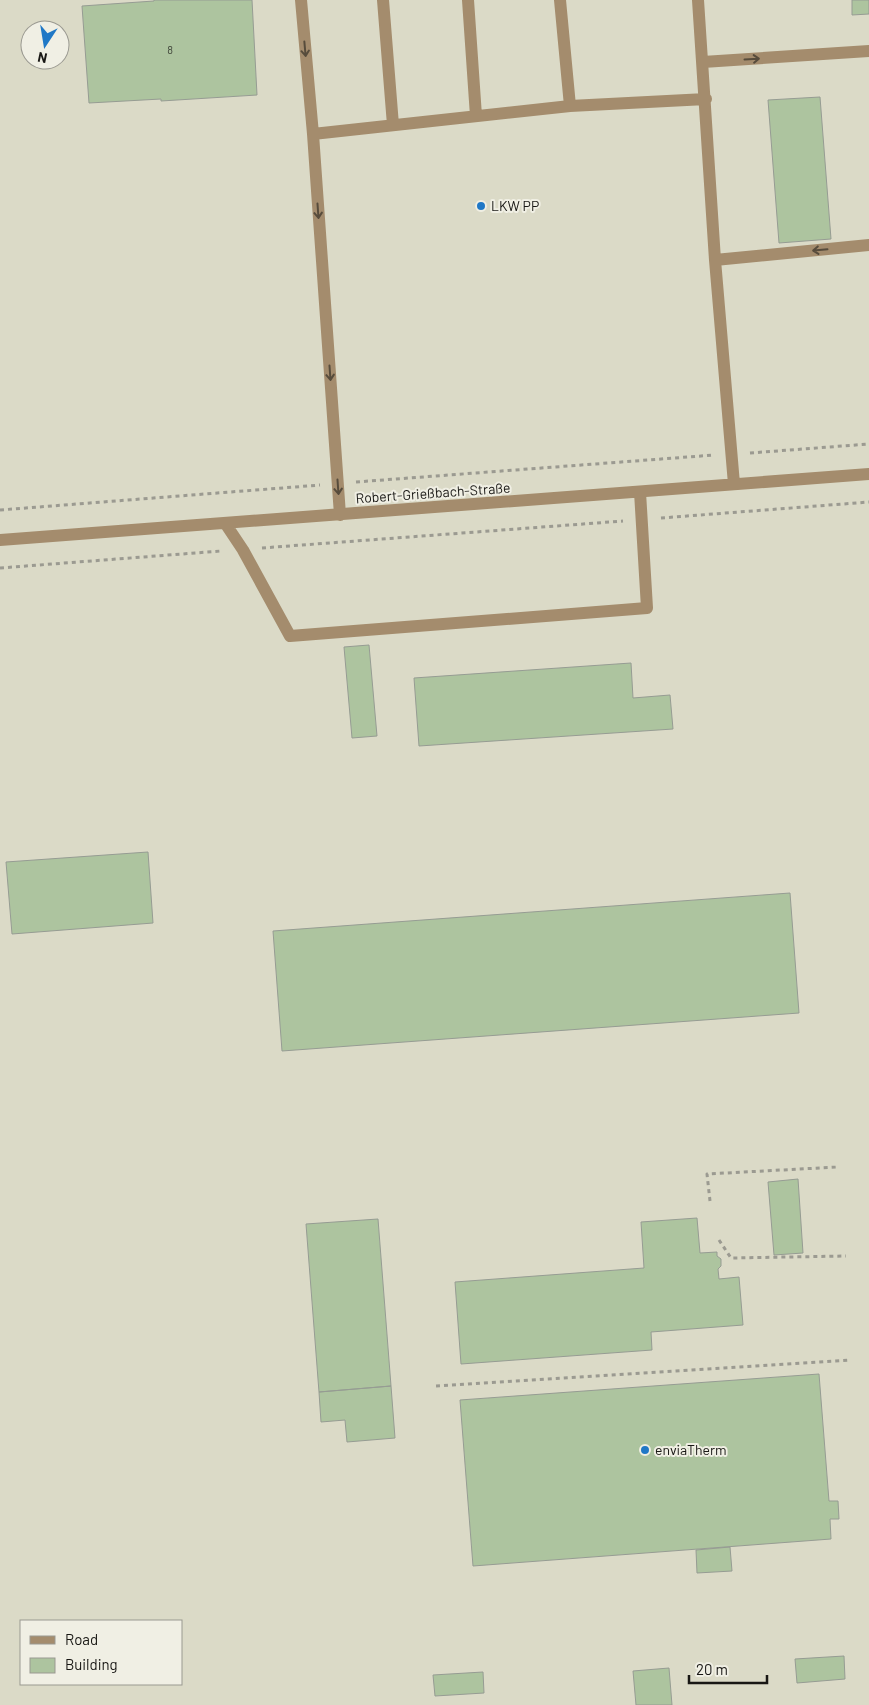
<svg xmlns="http://www.w3.org/2000/svg" width="869" height="1705" font-family="Barlow,sans-serif">
  <rect width="100%" height="100%" fill="#e3e2d7"/>
  <path fill="#dbdac7" fill-rule="evenodd" d="M0,0H869V1705H0ZM30,30H60V60H30ZM21,1621H181V1684H21Z"/>
  <path fill="#adc49f" stroke="#969c93" d="M154,0H252L257,95L161,101V99L89,103L82,6L154,1Z
    M852,0H869V14L852,15Z
    M820,97L831,239L779,243L768,100Z
    M369,645L377,736L352,738L344,647Z
    M631,663L633,698L670,695L673,729L419,746L414,678Z
    M148,852L153,923L12,934L6,862Z
    M790,893L799,1013L282,1051L273,931Z
    M798,1179L803,1253L774,1255L768,1182Z
    M697,1218L700,1253L717,1252V1256L721,1259V1266L718,1269L719,1279L739,1277L743,1325L651,1332L652,1350L461,1364L455,1282L644,1268L641,1222Z
    M378,1219L391,1386L319,1392L306,1224Z
    M819,1374L829,1501H838L839,1519H830L831,1539L473,1566L460,1400Z
    M391,1386L395,1438L347,1442L345,1420L321,1422L319,1392Z
    M730,1547L732,1571L697,1573L696,1550Z
    M844,1656L845,1679L797,1683L795,1659Z
    M669,1668L672,1705H636L633,1671Z
    M483,1672L484,1693L435,1696L433,1675Z"/>
  <g fill="none" stroke-linecap="round" stroke-linejoin="round">
    <path stroke="#9b9a91" stroke-width="3" stroke-dasharray="4 4" stroke-linecap="butt" d="M750,453L869,444
      M356,482L714,455
      M0,510L320,485
      M661,518L869,502
      M262,548L623,521
      M0,568L221,551
      M710,1201L707,1174L838,1167
      M719,1240L731,1258L846,1256
      M436,1386L851,1360"/>
    <path stroke="#a48c6d" stroke-width="12" d="M301,0L313,134L340,515
      M383,0L393,125
      M468,0L476,116
      M560,0L570,106
      M698,0L715,260L734,484
      M703,62L869,51
      M313,134L570,106L706,99
      M715,260L869,245
      M225,523L243,550L290,636L647,608L640,492
      M0,540L869,474"/>
  </g>
  <defs><path id="oneway-shaft" d="M-6 0H5M1.5-3L5.5 0L1.5 3" fill="none" stroke-width="1.6" stroke-linecap="round" stroke-linejoin="round" transform="scale(1.25)"/></defs>
  <g stroke="#574c3c">
    <use href="#oneway-shaft" transform="translate(305 49) rotate(85)"/>
    <use href="#oneway-shaft" transform="translate(752 59) rotate(-3)"/>
    <use href="#oneway-shaft" transform="translate(318 211) rotate(86)"/>
    <use href="#oneway-shaft" transform="translate(820 250) rotate(175)"/>
    <use href="#oneway-shaft" transform="translate(330 373) rotate(86)"/>
    <use href="#oneway-shaft" transform="translate(338 487) rotate(86)"/>
  </g>
  <g fill="#2078c6" stroke="#f0efe4" stroke-width="2">
    <circle cx="481" cy="206" r="5"/>
    <circle cx="645" cy="1450" r="5"/>
  </g>
  <g text-anchor="middle" stroke-width="4" stroke-linejoin="round" paint-order="stroke">
    <g font-size="11" fill="#3d4237">
      <text x="170" y="54">8</text>
    </g>
    <g font-size="14" fill="#181714" stroke="#f0efe4" text-anchor="start">
      <text x="491" y="211">LKW PP</text>
      <text x="655" y="1455">enviaTherm</text>
    </g>
    <g font-size="14" fill="#181714" stroke="#f0efe4">
      <text transform="translate(433 493) rotate(-4)" y="5">Robert-Grießbach-Straße</text>
    </g>
  </g>
  <rect x="20" y="1620" width="162" height="65" fill="#f0efe4" stroke="#9a9991"/>
  <rect x="30" y="1636" width="25" height="8" fill="#a48c6d" stroke="#9a9991"/>
  <text x="65" y="1645" font-size="15" fill="#181714">Road</text>
  <rect x="30" y="1658" width="25" height="15" fill="#adc49f" stroke="#9a9991"/>
  <text x="65" y="1670" font-size="15" fill="#181714">Building</text>
  <g transform="translate(45 45) rotate(192)"><circle r="24" fill="#f0efe4" stroke="#9a9991"/>
  <path d="M0-4L9 19L0 12L-9 19Z" fill="#2078c6"/>
  <text y="-8" font-size="14" font-weight="bold" text-anchor="middle" fill="#181714">N</text>
  </g>
  <path d="M689 1675v8h78v-8" fill="none" stroke="#181714" stroke-width="2.5"/>
  <text x="696" y="1675" font-size="15" fill="#181714" stroke="#f0efe4" stroke-width="4" paint-order="stroke">20 m</text>
</svg>
